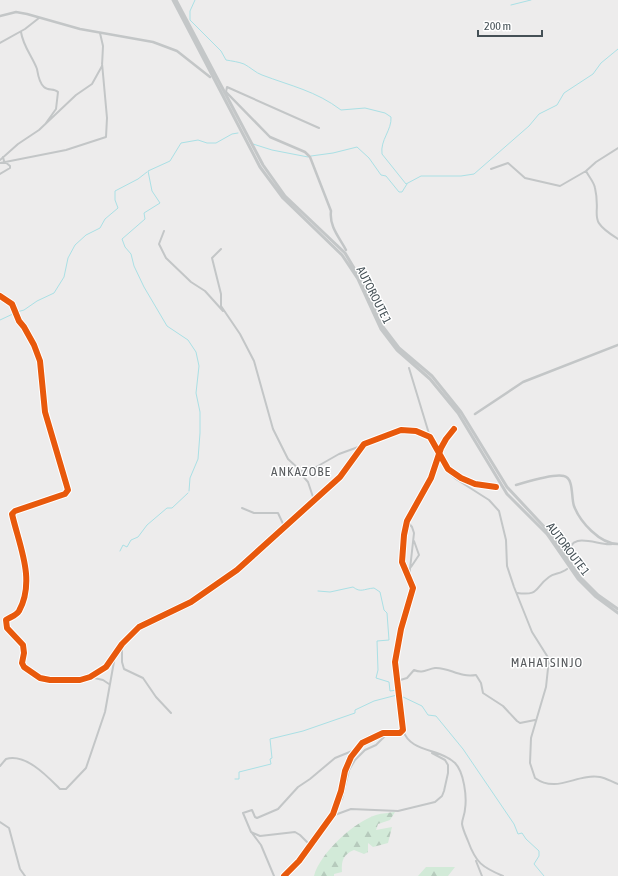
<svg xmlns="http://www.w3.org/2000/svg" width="618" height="876" font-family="'Asap Condensed',sans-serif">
  <defs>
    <pattern id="forest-firs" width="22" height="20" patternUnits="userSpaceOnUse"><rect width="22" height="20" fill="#d2ead8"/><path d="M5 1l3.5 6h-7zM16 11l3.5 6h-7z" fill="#b6cabc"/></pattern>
  </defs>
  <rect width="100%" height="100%" fill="#edecec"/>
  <path fill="url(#forest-firs)" d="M395,812L390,820L378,824L376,830L392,827L388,843L373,847L368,843V852L364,854L354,850C344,854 341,860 342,872L334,874V876H314C320,853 354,822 376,815C382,813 389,813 395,812Z
    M426,867H455L448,876H418Z"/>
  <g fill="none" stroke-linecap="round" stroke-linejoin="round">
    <path stroke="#aae0e5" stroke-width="1" d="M195,0L190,11V20L221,51L226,60C232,61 239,62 244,64C250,67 256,73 262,75C291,86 316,91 341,110L365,108L385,113L391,117C392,130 380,140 382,154L406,184L421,176H461L474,174L529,126L539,114L557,105L564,93L593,74L601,63L618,49
      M511,5L531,0
      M253,144L272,150L308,157
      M311,156L333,153L357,147L369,158L381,175L386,176L399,192H402L407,184
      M17,312L24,310L37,301L54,293L64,277L68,258L75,245L86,235L100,228L105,219L118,208L115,200V191L138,179L147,172
      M0,320L15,313
      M189,491L190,478L198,459L200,433V412L196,393L199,366L196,352L188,340L167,326L144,287L134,266L131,254L125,247L122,239L145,219L144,213L160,203L152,191L148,171L170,161L181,143L198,140L207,143H216L232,134L238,133
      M120,551L123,545L127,547L131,540L138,537L147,525L167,508H172L188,493
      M318,591L330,592L353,587C361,593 363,589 374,588L380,592L384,610L387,613L389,640L377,641L378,670L376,678L389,682L390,691L397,690
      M401,696L422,706L428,715L436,716L463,749L514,824L518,834L522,833L526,839L539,851V856L534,864L544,876
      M235,779H239V772L271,764L270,759L272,758L270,739L303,731L355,713V710L374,701L397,695"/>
    <path stroke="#c3c6c7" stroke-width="2" d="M21,32C23,46 32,56 37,69C38,75 39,83 44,87C48,91 54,88 58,92L56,109L46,123
      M0,43L25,29L39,18
      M226,92L227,87L319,128
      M618,148L596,162L586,171C589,177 594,182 595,188C602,218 585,218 618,239
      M0,160L18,144L39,130L76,95L92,84L102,66L103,46L100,33
      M0,163L66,150L106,137L107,118L102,63
      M491,169L508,163L525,178L560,186L586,171
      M0,174L10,168V166L4,161L3,157
      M164,231L159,244L166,258L191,282L205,291L223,311
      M221,249L212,258L221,294V306L240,334L254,361L273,429L288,459L301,471V474L308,482L314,500
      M0,296L12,304L19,321L24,327L34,345L40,361L45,412L68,490L65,494L59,496L15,511L12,514C19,545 36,580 19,611C16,616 10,617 6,620L7,628L23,645L24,653L22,663L24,667L40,678L50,680H80L90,677L106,667L122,644L139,627L191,602L237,570L340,477L364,444L401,430L416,431L430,437L439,453
      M409,368L430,437
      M445,464L448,472L456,479L489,500L499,511L506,540L507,566L514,587L532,632L549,659L546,687L531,738L530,763L535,778C557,794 577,773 600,777C606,778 612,782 618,784
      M301,471L311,470L339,454L361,446
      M242,508L254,513H278L284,526L286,527
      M407,521L412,527L414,533L409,578
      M569,556C568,528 600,547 612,544
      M411,567L419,555L414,541
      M517,593C540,596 534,588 549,577C554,573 561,574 567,569
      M122,644V662L124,669L143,678L156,697L171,713
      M90,677L103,680L109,684
      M397,681L407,678L414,670C423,674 427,669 435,668C449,667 459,678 476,675L481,683L483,693L503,706L517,721L520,723L535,720
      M403,730C410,753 440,748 455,763C464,772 467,797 465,809C465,814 462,819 462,824C463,830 466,836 468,841C476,863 482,867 503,876
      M0,766L6,759C26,753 48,777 60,789H66L86,768L105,712L115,656
      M335,808L342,799L349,770L355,760L365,750L376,745L385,736L399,734
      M332,816L351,809L398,811L435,802L442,796L444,791L448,773V765L445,760L432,753
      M0,822L9,828L20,869L25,876
      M252,833L261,845L274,876
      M311,846L300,835L295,832L260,836L251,832L243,813L252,810L255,817L257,818L278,809L298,787L310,779L335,758L357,749
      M476,861L482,876"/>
    <path stroke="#c3c6c7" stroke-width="2.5" d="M0,16L16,12L27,14L80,29L153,42L177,51L210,77
      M226,92L270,137L305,152L310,157L331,211C329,226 339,237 346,250
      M475,414L523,382L618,345
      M440,454C453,478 470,485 496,487
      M516,485C527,482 553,473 564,476C574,478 571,498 574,506C580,522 600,544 618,544
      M284,876L299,861L333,814L341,791L345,771L351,757L362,743L383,733H400L403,730L395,662L401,629L413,588L402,562L404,535L407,521L431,478L441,448L446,439L454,429"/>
    <path stroke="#c4c7c8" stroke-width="3" d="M173,0L260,167L283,198L342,255L358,279L381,329L397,350L430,379L458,413L507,494L547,534L578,579L595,596L618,613
      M176,0L263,165L285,196L345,253L360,278L383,327L399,348L432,376L461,412L507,487L549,532L580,577L598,595L618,609"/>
    <defs>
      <path id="cycleway" d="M0,296L12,304L19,321L24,327L34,345L40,361L45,412L68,490L65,494L59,496L15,511L12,514C19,545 36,580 19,611C16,616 10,617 6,620L7,628L23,645L24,653L22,663L24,667L40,678L50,680H80L90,677L106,667L122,644L139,627L191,602L237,570L340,477L364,444L401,430L416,431L430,437L448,469L461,478L475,484L496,487
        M284,876L299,861L333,814L341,791L345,771L351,757L362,743L383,733H400L403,730L395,662L401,629L413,588L402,562L404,535L407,521L431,478L441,448L446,439L454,429"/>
    </defs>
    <use href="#cycleway" stroke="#fff" stroke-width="8"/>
    <use href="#cycleway" stroke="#e8590c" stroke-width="6"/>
  </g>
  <g text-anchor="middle" stroke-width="3" stroke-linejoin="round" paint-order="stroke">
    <g font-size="12" fill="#455056" stroke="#fff">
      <text transform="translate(374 295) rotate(63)" y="4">AUTOROUTE 1</text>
      <text transform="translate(568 549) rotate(53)" y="4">AUTOROUTE 1</text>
    </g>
    <g font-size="13" letter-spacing="1" fill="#595c5f" stroke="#fff">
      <text x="301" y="476">ANKAZOBE</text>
      <text x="547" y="667">MAHATSINJO</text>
    </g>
  </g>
  <path d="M478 30v6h64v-6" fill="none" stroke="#455056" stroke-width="2"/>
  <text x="484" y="30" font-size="12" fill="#455056" stroke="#ffffff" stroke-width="3" paint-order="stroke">200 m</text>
</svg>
